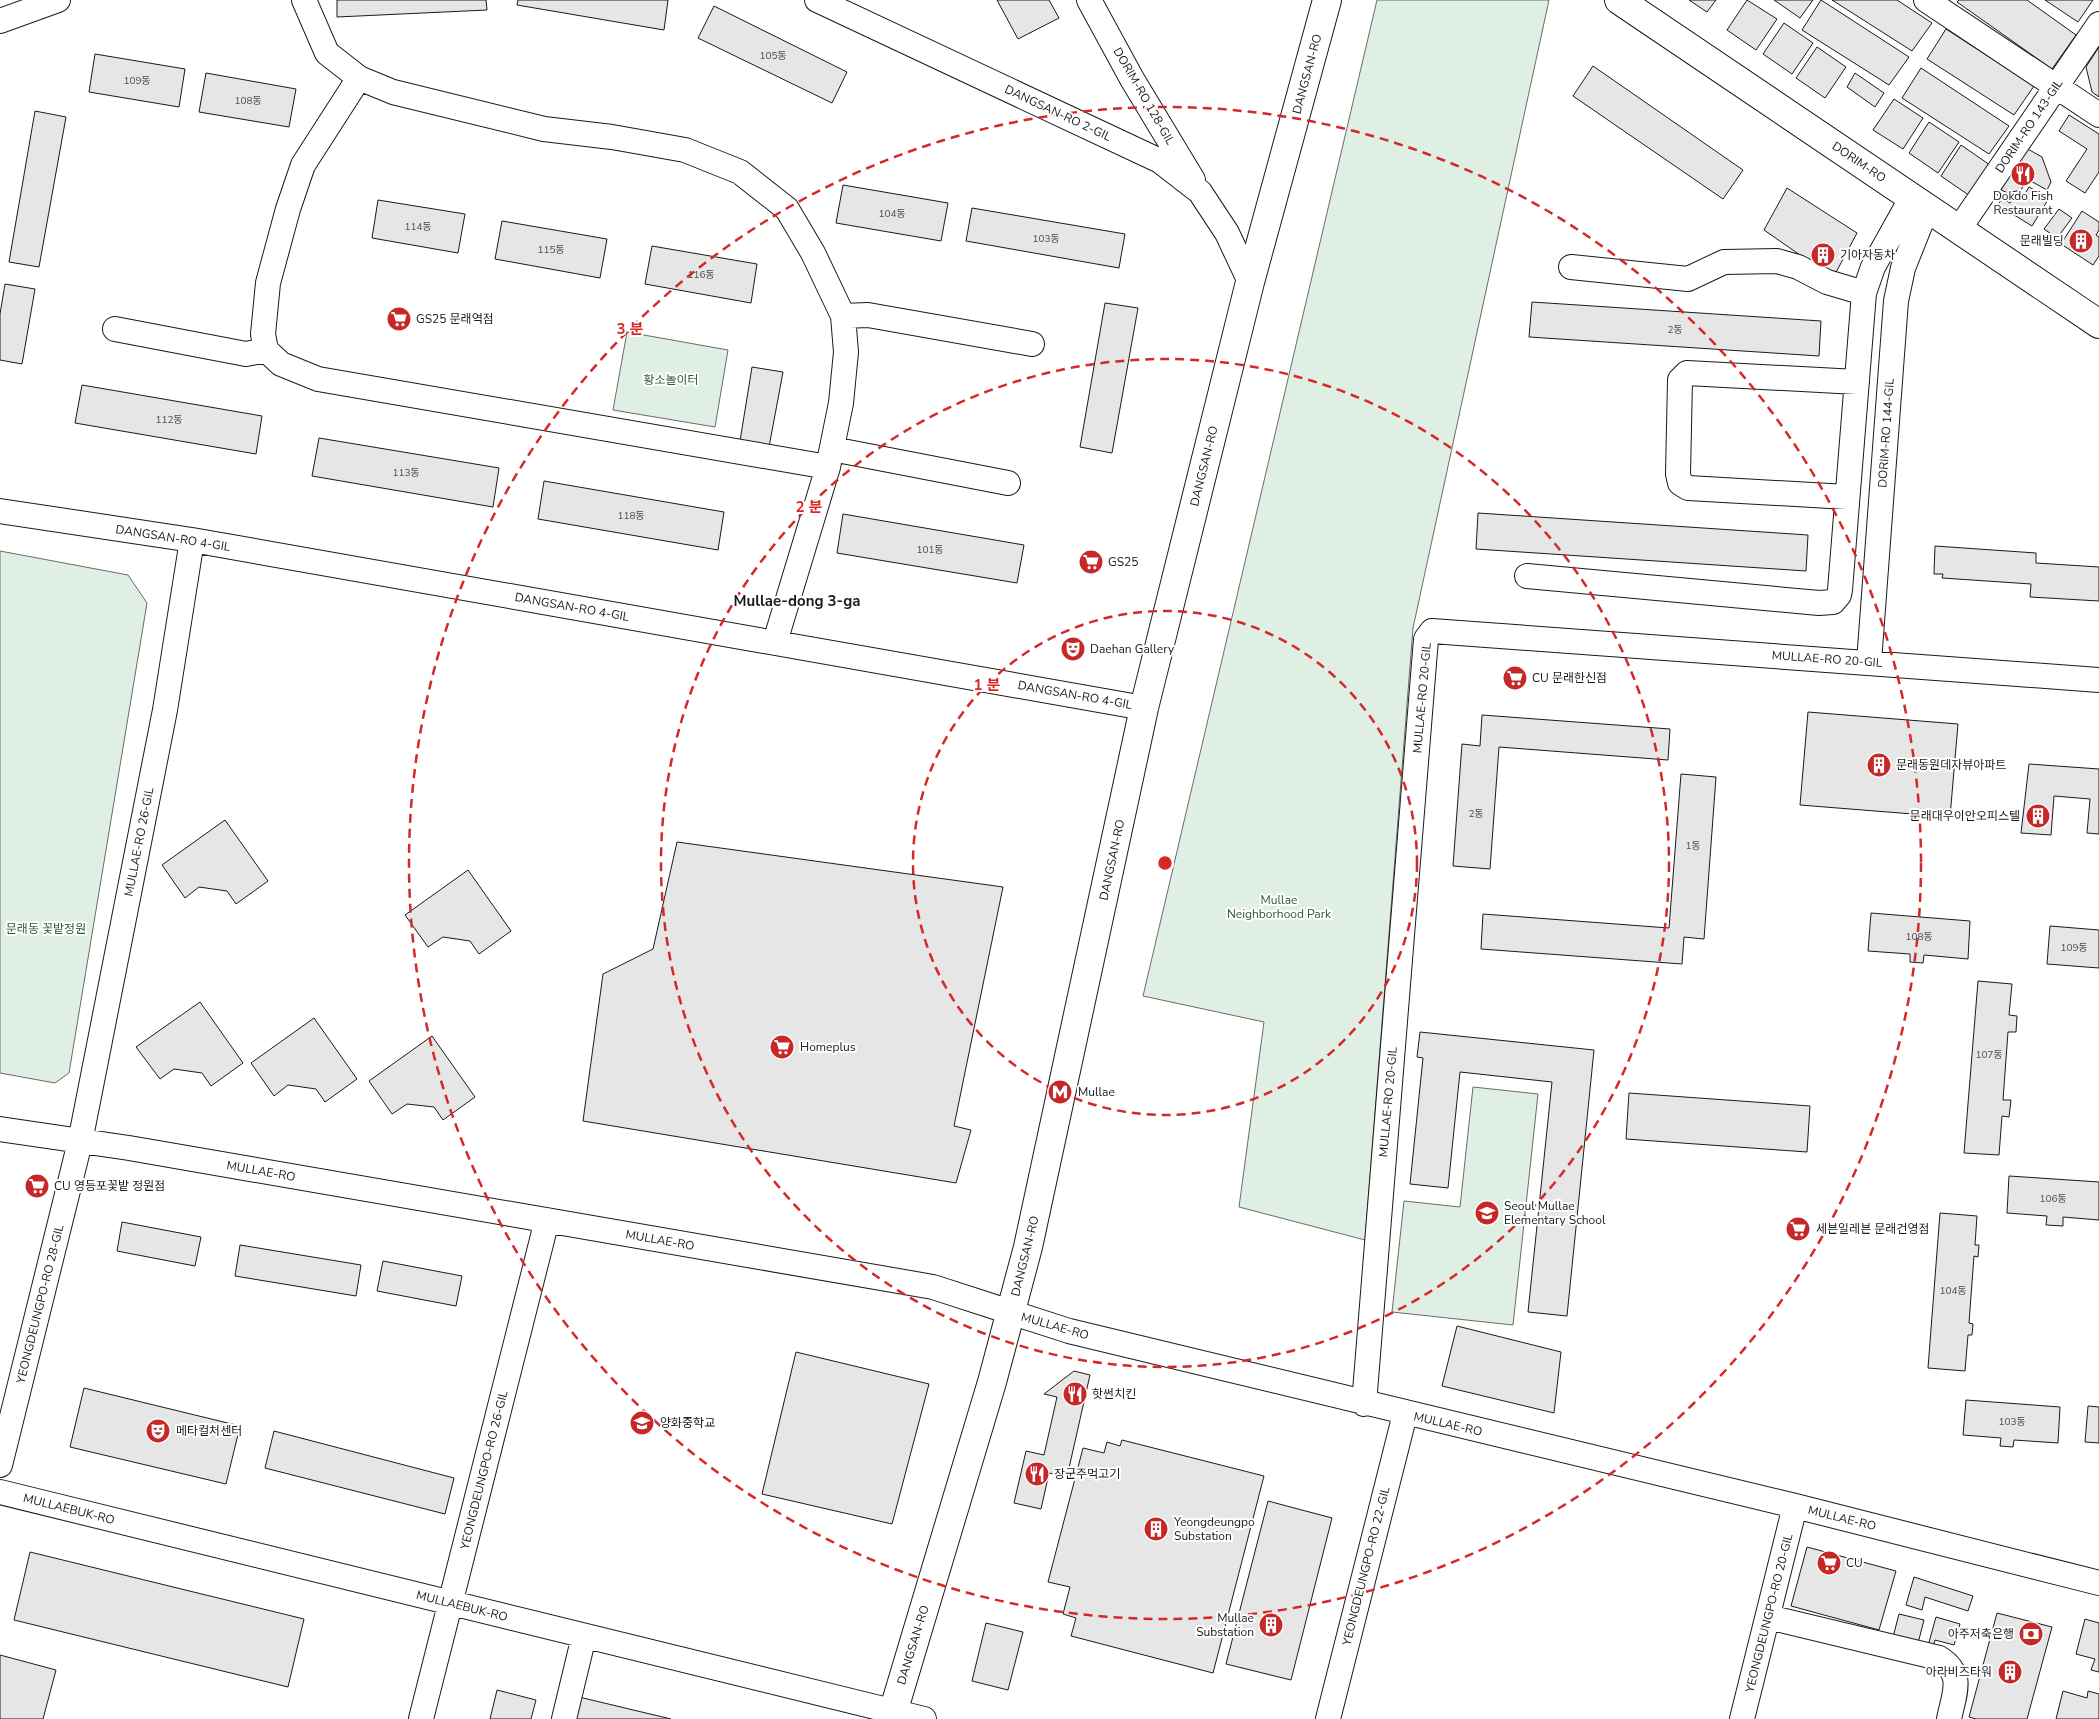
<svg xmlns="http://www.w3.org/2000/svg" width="2099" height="1719" font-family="'Nunito Sans','Noto Sans KR',sans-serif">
  <rect width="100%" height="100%" fill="#fff"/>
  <path fill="#e0efe3" stroke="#6a6a6a" d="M1377,0H1549L1413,628L1365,1240L1239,1207L1264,1022L1143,996Z
    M627,332L728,350L715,427L613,410Z
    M0,551L128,575L147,603L69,1073L55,1083L0,1073Z
    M1473,1087L1538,1094L1513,1325L1392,1312L1404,1201L1460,1207Z"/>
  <path fill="#e6e6e6" stroke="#1a1a1a" d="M337,0H486L487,10L337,17Z
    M518,0H668L664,30L517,5Z
    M997,0H1049L1059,18L1018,39Z
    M1689,0H1716L1707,12Z
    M1747,0L1777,19L1756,50L1727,30Z
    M1774,0H1813L1800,18Z
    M1821,0L1909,57L1889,85L1802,30Z
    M1832,0H1897L1932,23L1912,51Z
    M1959,0H2027L2076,35L2052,69L1957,2Z
    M2045,0H2093L2078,22Z
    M714,6L847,72L832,103L698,38Z
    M1784,23L1813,43L1792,74L1763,54Z
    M1946,29L2034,86L2014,115L1927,59Z
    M1817,47L1846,67L1825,98L1796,78Z
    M2099,47V97L2092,92L2086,67Z
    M95,54L185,69L179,107L89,92Z
    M1593,66L1743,170L1723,199L1573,96Z
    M1921,68L2009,126L1989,154L1902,98Z
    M206,73L296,89L289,127L199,112Z
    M1855,73L1884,93L1875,107L1847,87Z
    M1894,99L1923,118L1903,149L1873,130Z
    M35,111L66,117L39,267L9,262Z
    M2069,115L2099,134V172L2085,193L2066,181L2087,149L2059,131Z
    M1929,122L1959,142L1938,173L1909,153Z
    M1961,145L1990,165L1970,196L1941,176Z
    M2026,148L2042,157L2051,182L2047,190L2027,179L2021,190L2008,193L2001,190Z
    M843,185L948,203L941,241L836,223Z
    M2029,187L2049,198L2032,226L1998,205L2002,198L2010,203L2017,193L2023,197Z
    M1787,188L1857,233L1833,278L1764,230Z
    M378,200L465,214L458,253L372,238Z
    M972,208L1125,234L1119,268L966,241Z
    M2059,209L2072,218L2057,238L2044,229Z
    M2082,211L2099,222V230L2096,235L2099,237V256L2093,265L2061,244Z
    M502,221L607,239L600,278L495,259Z
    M652,246L757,264L751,303L645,284Z
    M5,284L35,289L22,364L0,360V314Z
    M1532,302L1821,321L1819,356L1529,337Z
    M1105,303L1138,308L1112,453L1080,447Z
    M752,367L783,372L769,447L740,441Z
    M82,385L262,416L256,454L75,423Z
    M319,438L499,468L493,507L312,476Z
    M544,481L724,512L718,550L538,519Z
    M1478,513L1808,535L1806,571L1476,549Z
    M843,514L1024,545L1017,583L837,553Z
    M1935,546L2036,553V563L2099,567V601L2030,597L2031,584L1942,578L1943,574H1934Z
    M1808,712L1958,724L1950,817L1800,805Z
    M1482,715L1670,729L1668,760L1499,747L1490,869L1453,866L1462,744L1480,746Z
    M2029,764L2099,769V834L2087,833L2090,799L2054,796L2051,835L2021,833Z
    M1681,774L1716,777L1704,939L1684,937L1682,964L1481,949L1483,914L1669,928Z
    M225,820L268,881L236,904L227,891L199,887L185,898L162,865Z
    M677,842L1003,887L954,1126L971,1130L956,1183L583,1121L603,974L653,949Z
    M468,870L511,931L479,954L470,941L443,937L428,947L405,915Z
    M1871,913L1970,921L1968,959L1924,955L1923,963L1910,962V954L1868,951Z
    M2050,926L2099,930V968L2047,964Z
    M1978,981L2012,984L2009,1015L2017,1016L2016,1032H2008L2003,1100H2011L2009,1117L2002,1116L1999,1155L1964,1153Z
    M200,1002L243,1063L211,1086L202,1073L174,1069L160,1079L136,1047Z
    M314,1018L357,1079L325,1102L316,1089L288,1085L274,1096L251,1063Z
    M1420,1032L1594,1050L1567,1316L1528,1312L1552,1082L1460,1072L1448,1188L1410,1184L1423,1058L1417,1057Z
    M432,1036L475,1097L443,1120L434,1107L407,1104L392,1114L369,1081Z
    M1629,1093L1810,1106L1807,1152L1626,1139Z
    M2009,1176L2099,1182V1220L2063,1217V1226L2046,1225L2047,1216L2007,1213Z
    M1940,1213L1977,1216L1975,1245H1979L1978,1257L1974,1256L1969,1323L1973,1324L1972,1335H1968L1965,1371L1928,1368Z
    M122,1222L201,1237L195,1266L117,1251Z
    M240,1245L361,1265L356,1296L235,1276Z
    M383,1261L462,1276L456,1306L377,1291Z
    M1457,1326L1561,1352L1554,1413L1442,1386Z
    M796,1352L929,1384L892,1524L762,1494Z
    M1074,1371L1090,1375L1067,1477L1049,1473L1041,1509L1014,1503L1026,1451L1044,1455L1057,1397L1044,1394Z
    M84,1388L240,1426L226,1484L70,1447Z
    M1966,1400L2060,1407L2058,1443L2014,1440L2013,1447L2000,1446L2001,1438L1963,1435Z
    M2088,1406L2099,1407V1443L2085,1442Z
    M274,1431L454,1478L445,1514L265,1468Z
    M1122,1440L1264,1476L1213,1673L1071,1636L1076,1618L1063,1614L1070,1587L1048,1582L1083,1448L1104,1453L1107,1442L1120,1446Z
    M1268,1501L1332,1518L1291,1680L1226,1664Z
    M1807,1547L1896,1571L1879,1630L1791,1606Z
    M30,1552L304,1619L288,1687L14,1620Z
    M1914,1577L1973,1596L1968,1611L1925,1597L1922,1610L1906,1605Z
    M1997,1613L2052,1627L2027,1719H1976L1969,1717Z
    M1899,1614L1924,1620L1916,1651L1891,1645Z
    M1936,1617L1960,1624L1954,1645L1935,1640L1931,1655L1926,1653Z
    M2085,1619L2099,1623V1672L2091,1670L2095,1659L2076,1654Z
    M986,1623L1023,1632L1008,1690L972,1681Z
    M0,1655L56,1670L43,1719H0Z
    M497,1690L536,1700L531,1719H490Z
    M2063,1691L2087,1698L2088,1691L2099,1694V1719H2056Z
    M579,1697L671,1719H573Z"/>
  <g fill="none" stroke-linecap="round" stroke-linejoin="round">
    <defs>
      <path id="minor" d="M304,0L327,53L359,78L393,92L544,129L612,137L685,150L740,172L787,209L813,253L843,316L846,352L841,403L828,467L775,642
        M817,0L1160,161L1200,192L1227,233L1250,282
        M1089,0L1132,79L1193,180
        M1926,0L2099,115
        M0,21L58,0
        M359,78L303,165L288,209L268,283L263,334L266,350L281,364L318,379L828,467
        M1959,229L2099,24
        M1571,267L1688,279L1724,262L1777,261L1798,267L1827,282L1864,293
        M843,316L868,315L1032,344
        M115,329L246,354L266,350
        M832,449L1008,483
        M1847,497L1688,488L1680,483L1678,474L1680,380L1687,373L1857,382
        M0,511L192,540L1144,708
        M1527,576L1819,603L1833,602L1839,595L1840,590L1864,293L1873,267L1912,197
        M1869,662L1896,301L1903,268L1927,208
        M0,1129L129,1148L933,1287L1069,1331L1795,1506L2099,1583
        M1364,1404L1426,639L1432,631L2099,680
        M0,1465L80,1142L165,710L192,540
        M0,1492L924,1719
        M1768,1617L1939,1658C1965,1674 1954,1694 1949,1719
        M421,1719L547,1220
        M564,1719L584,1636
        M1328,1719L1405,1414
        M1742,1719L1795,1506"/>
      <path id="major" d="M1619,0L2099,324
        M891,1719L992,1382L1028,1247L1144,708L1250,282L1327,0"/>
    </defs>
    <use href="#minor" stroke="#1a1a1a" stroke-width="26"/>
    <use href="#major" stroke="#1a1a1a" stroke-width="30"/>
    <use href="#minor" stroke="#fff" stroke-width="24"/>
    <use href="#major" stroke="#fff" stroke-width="28"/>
  </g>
  <g fill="none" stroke="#d62828" stroke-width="2.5" stroke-dasharray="9 6">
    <circle cx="1165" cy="863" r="252"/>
    <circle cx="1165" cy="863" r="504"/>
    <circle cx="1165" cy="863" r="756"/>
  </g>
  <defs>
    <symbol id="restaurant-disc" viewBox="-11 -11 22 22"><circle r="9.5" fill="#c62828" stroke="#fff"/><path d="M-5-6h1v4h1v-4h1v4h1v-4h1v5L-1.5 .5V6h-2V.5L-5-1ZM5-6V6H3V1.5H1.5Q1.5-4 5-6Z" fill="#fff"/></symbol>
    <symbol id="building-disc" viewBox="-11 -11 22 22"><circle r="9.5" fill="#c62828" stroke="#fff"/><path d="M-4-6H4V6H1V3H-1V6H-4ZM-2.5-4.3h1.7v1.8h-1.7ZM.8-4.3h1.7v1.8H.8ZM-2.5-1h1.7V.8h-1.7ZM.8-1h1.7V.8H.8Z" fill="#fff"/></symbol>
    <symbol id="supermarket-disc" viewBox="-11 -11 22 22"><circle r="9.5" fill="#c62828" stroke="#fff"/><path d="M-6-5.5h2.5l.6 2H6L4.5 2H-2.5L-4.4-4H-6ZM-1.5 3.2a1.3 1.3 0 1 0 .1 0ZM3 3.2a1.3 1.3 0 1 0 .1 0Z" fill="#fff"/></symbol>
    <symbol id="theatre-disc" viewBox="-11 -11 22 22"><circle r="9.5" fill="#c62828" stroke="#fff"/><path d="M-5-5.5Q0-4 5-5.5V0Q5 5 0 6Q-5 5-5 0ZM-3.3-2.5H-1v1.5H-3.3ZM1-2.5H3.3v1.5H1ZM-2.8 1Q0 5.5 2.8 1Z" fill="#fff"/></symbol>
    <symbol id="metro-disc" viewBox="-11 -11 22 22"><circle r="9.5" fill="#c62828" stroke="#fff"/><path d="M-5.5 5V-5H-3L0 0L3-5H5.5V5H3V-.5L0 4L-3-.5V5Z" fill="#fff"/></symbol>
    <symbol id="school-disc" viewBox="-11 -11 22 22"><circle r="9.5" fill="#c62828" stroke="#fff"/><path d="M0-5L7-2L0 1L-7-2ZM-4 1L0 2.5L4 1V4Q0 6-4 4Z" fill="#fff"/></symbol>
    <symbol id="bank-disc" viewBox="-11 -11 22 22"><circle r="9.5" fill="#c62828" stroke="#fff"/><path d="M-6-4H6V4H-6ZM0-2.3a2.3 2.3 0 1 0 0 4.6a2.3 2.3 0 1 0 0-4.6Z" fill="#fff"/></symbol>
  </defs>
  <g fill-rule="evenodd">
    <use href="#restaurant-disc" x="2009" y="160" width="28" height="28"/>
    <use href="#building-disc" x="2067" y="227" width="28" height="28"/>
    <use href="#building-disc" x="1809" y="241" width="28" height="28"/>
    <use href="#supermarket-disc" x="385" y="305" width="28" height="28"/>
    <use href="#supermarket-disc" x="1077" y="548" width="28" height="28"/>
    <use href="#theatre-disc" x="1059" y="635" width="28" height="28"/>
    <use href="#supermarket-disc" x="1501" y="664" width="28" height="28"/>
    <use href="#building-disc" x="1865" y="751" width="28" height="28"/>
    <use href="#building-disc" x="2024" y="802" width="28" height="28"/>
    <use href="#supermarket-disc" x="768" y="1033" width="28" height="28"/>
    <use href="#metro-disc" x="1046" y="1078" width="28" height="28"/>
    <use href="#supermarket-disc" x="23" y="1172" width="28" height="28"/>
    <use href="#school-disc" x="1473" y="1199" width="28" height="28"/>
    <use href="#supermarket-disc" x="1784" y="1215" width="28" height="28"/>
    <use href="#restaurant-disc" x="1061" y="1380" width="28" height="28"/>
    <use href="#school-disc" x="628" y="1409" width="28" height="28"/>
    <use href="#theatre-disc" x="144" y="1417" width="28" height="28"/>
    <use href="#restaurant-disc" x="1023" y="1460" width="28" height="28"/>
    <use href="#building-disc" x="1142" y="1515" width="28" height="28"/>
    <use href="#supermarket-disc" x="1815" y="1549" width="28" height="28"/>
    <use href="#building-disc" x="1257" y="1611" width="28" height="28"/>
    <use href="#bank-disc" x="2017" y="1620" width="28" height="28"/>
    <use href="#building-disc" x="1996" y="1658" width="28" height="28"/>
  </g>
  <g text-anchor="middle" stroke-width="4" stroke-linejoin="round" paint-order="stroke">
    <g font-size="10" fill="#4d4d4d">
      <text x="773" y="59">105동</text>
      <text x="137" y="84">109동</text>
      <text x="248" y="104">108동</text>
      <text x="892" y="217">104동</text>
      <text x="418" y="230">114동</text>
      <text x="1046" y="242">103동</text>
      <text x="551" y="253">115동</text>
      <text x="701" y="278">116동</text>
      <text x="1675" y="333">2동</text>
      <text x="169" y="423">112동</text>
      <text x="406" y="476">113동</text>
      <text x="631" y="519">118동</text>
      <text x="930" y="553">101동</text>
      <text x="1476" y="817">2동</text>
      <text x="1693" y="849">1동</text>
      <text x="1919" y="940">108동</text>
      <text x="2074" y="951">109동</text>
      <text x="1989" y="1058">107동</text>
      <text x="2053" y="1202">106동</text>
      <text x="1953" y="1294">104동</text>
      <text x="2012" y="1425">103동</text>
    </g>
    <g font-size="12" fill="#1a1a1a" stroke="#fff">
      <text transform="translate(1307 74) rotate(-75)" y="4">DANGSAN-RO</text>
      <text transform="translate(1144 96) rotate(60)" y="4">DORIM-RO 128-GIL</text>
      <text transform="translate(1058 113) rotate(25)" y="4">DANGSAN-RO 2-GIL</text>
      <text transform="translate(2029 126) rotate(-56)" y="4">DORIM-RO 143-GIL</text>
      <text transform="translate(1859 162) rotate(34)" y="4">DORIM-RO</text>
      <text transform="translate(1886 433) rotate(-86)" y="4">DORIM-RO 144-GIL</text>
      <text transform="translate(1204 466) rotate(-76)" y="4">DANGSAN-RO</text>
      <text transform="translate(173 538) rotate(9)" y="4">DANGSAN-RO 4-GIL</text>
      <text transform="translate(572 607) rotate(10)" y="4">DANGSAN-RO 4-GIL</text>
      <text transform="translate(1827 659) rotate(4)" y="4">MULLAE-RO 20-GIL</text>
      <text transform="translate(1075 695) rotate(10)" y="4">DANGSAN-RO 4-GIL</text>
      <text transform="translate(1422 698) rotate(-85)" y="4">MULLAE-RO 20-GIL</text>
      <text transform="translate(139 842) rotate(-79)" y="4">MULLAE-RO 26-GIL</text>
      <text transform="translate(1112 860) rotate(-78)" y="4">DANGSAN-RO</text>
      <text transform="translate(1388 1102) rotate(-85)" y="4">MULLAE-RO 20-GIL</text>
      <text transform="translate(261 1171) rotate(10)" y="4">MULLAE-RO</text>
      <text transform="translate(660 1240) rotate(10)" y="4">MULLAE-RO</text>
      <text transform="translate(1025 1256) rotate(-76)" y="4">DANGSAN-RO</text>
      <text transform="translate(40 1304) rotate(-76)" y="4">YEONGDEUNGPO-RO 28-GIL</text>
      <text transform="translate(1055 1326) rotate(16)" y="4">MULLAE-RO</text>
      <text transform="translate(1448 1424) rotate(13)" y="4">MULLAE-RO</text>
      <text transform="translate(484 1470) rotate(-76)" y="4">YEONGDEUNGPO-RO 26-GIL</text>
      <text transform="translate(69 1509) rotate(14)" y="4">MULLAEBUK-RO</text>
      <text transform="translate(1842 1518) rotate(14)" y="4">MULLAE-RO</text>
      <text transform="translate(1366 1566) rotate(-76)" y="4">YEONGDEUNGPO-RO 22-GIL</text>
      <text transform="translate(462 1606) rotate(14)" y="4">MULLAEBUK-RO</text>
      <text transform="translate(1769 1613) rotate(-76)" y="4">YEONGDEUNGPO-RO 20-GIL</text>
      <text transform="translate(913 1645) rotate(-73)" y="4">DANGSAN-RO</text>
    </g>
    <g font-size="12" fill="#1a1a1a" stroke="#fff" text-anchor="start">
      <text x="2023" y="200" text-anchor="middle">Dokdo Fish<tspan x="2023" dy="14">Restaurant</tspan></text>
      <text x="2064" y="245" text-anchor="end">문래빌딩</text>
      <text x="1840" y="259">기아자동차</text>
      <text x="416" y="323">GS25 문래역점</text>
      <text x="1108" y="566">GS25</text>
      <text x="1090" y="653">Daehan Gallery</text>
      <text x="1532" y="682">CU 문래한신점</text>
      <text x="1896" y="769">문래동원데자뷰아파트</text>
      <text x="2020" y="820" text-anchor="end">문래대우이안오피스텔</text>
      <text x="800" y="1051">Homeplus</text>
      <text x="1078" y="1096">Mullae</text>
      <text x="54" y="1190">CU 영등포꽃밭 정원점</text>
      <text x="1504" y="1210">Seoul Mullae<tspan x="1504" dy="14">Elementary School</tspan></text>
      <text x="1816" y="1233">세븐일레븐 문래건영점</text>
      <text x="1092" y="1398">핫썬치킨</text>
      <text x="660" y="1427">양화중학교</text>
      <text x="176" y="1435">메타컬처센터</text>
      <text x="1054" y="1478">장군주먹고기</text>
      <text x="1174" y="1526">Yeongdeungpo<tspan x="1174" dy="14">Substation</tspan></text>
      <text x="1846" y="1567">CU</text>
      <text x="1254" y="1622" text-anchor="end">Mullae<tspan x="1254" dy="14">Substation</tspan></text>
      <text x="2014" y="1638" text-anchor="end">아주저축은행</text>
      <text x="1992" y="1676" text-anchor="end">아라비즈타워</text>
    </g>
    <g font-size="12" fill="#2b5a34" stroke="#fff">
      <text x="671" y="384">황소놀이터</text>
      <text x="1279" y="904">Mullae<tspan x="1279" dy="14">Neighborhood Park</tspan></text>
      <text x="46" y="933">문래동 꽃밭정원</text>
    </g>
    <g font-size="15" font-weight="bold" fill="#1a1a1a" stroke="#fff">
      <text x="797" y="606">Mullae-dong 3-ga</text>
    </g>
  </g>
  <circle cx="1165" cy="863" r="8" fill="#d62828" stroke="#fff" stroke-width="2.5"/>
  <g font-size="15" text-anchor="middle" font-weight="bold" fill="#d62828" stroke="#fff" stroke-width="4" stroke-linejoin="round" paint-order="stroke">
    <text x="630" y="334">3 분</text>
    <text x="809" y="512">2 분</text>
    <text x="987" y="690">1 분</text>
  </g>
</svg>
